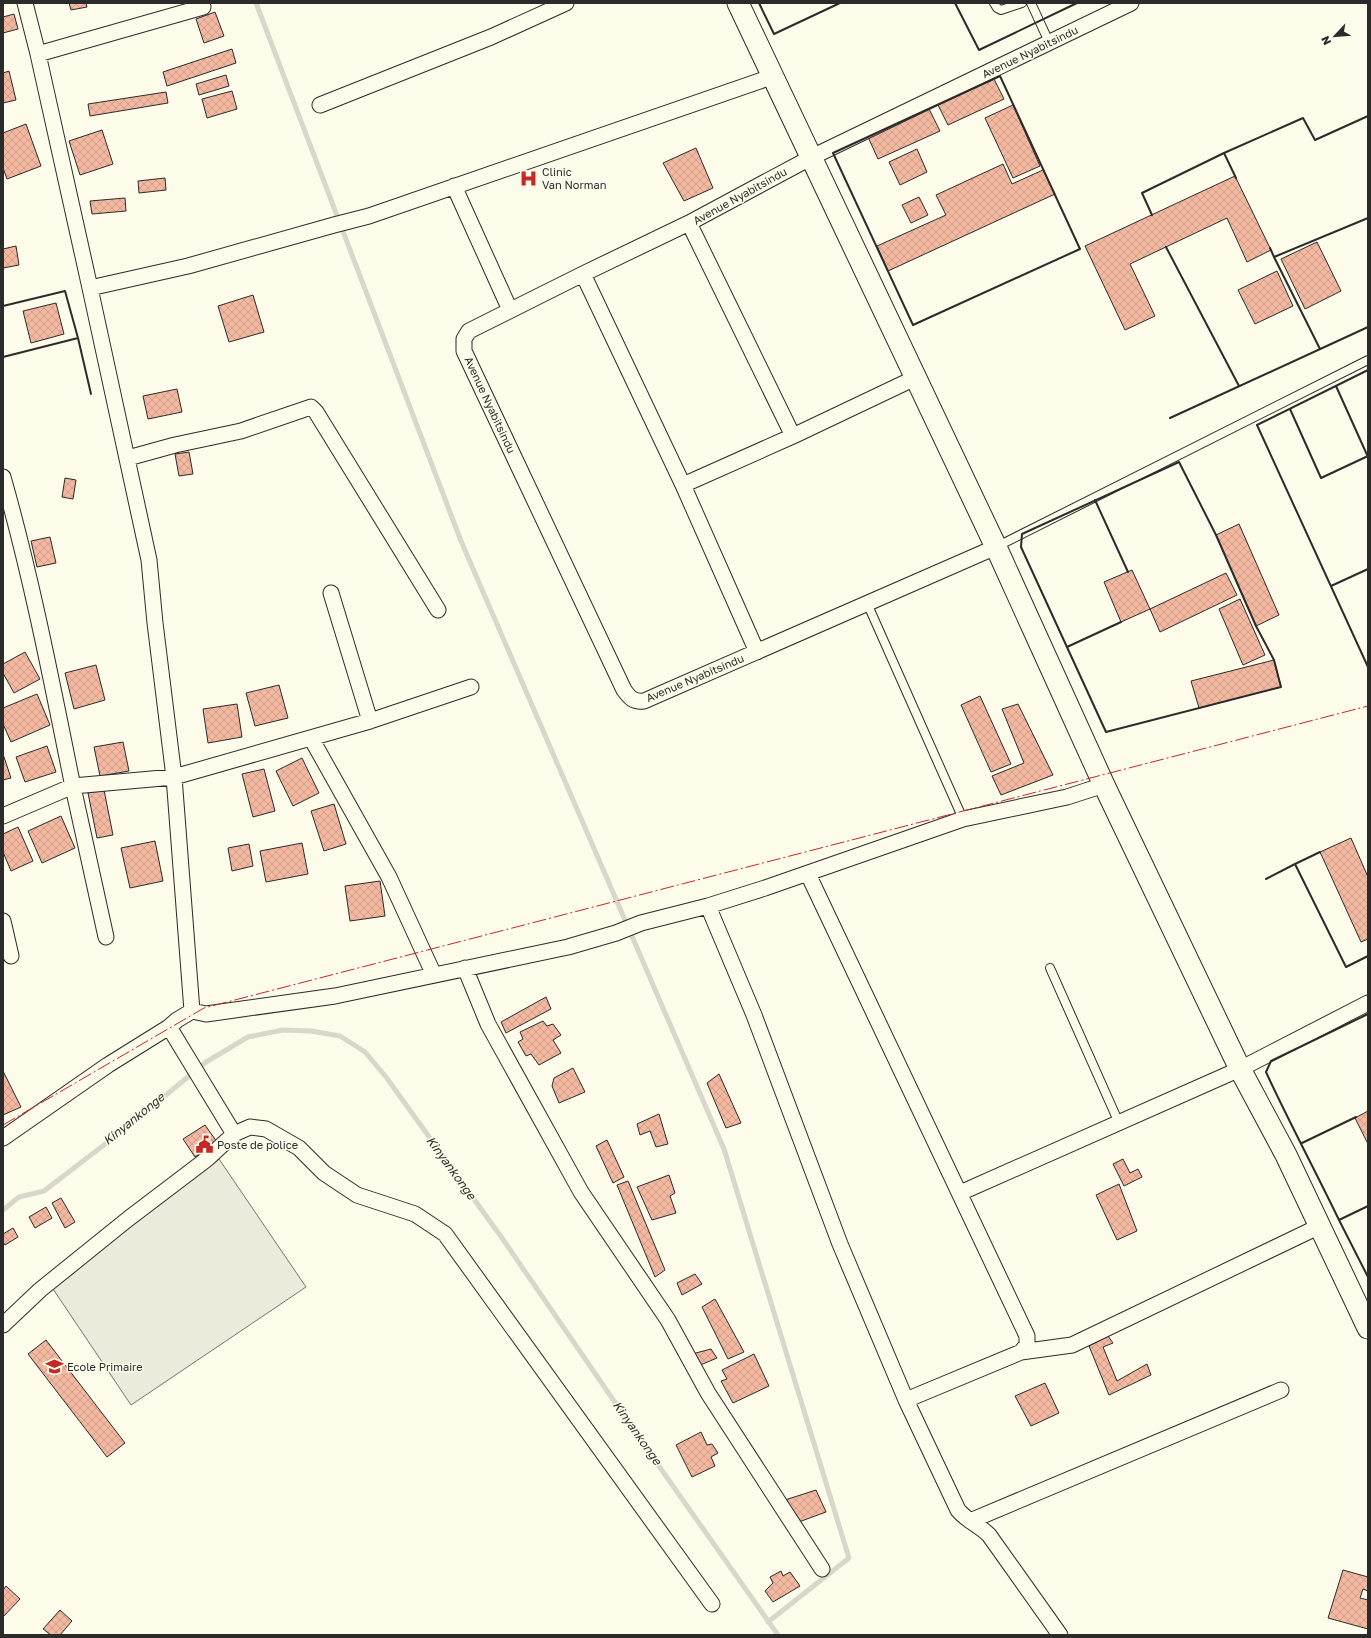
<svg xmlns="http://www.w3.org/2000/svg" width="1371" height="1638" font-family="'Golos Text',sans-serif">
  <defs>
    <pattern id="building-cross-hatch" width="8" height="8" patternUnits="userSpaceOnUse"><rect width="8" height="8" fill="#f2b8a0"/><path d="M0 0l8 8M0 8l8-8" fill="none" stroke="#d09e8a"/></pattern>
  </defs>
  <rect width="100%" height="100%" fill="#fdfbea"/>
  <path fill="#ecebdb" stroke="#74746e" d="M219,1159L306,1287L131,1405L45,1277Z"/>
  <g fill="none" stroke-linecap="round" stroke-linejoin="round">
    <path stroke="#d8d7c9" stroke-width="5" d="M256,3L461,541L724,1149L849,1558L768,1622
      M3,1210L19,1197L44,1191L126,1128L206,1062L248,1037L283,1030L311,1031L340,1036L365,1052L386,1077L502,1238L656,1462L778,1635"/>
  </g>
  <path fill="url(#building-cross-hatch)" stroke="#2b2b2b" d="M69,3H86L87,7L71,10Z
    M215,12L224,36L204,43L196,19Z
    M14,14L18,29L3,33V17Z
    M232,49L236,63L167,86L163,72Z
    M9,71L16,100L3,103V73Z
    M226,75L229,86L199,95L196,84Z
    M994,79L1004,99L948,125L938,105Z
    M232,91L237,109L207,118L202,99Z
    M166,92L168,103L90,116L88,104Z
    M1013,105L1040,166L1013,178L985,118Z
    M929,109L940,131L878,159L868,137Z
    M26,124L41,166L7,179L3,168V133Z
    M102,130L113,164L80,175L69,141Z
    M696,148L713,188L684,201L663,163Z
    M917,149L927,172L900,185L889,162Z
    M1003,164L1012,184L1043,170L1055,194L888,271L877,246L946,215L936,195Z
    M1235,176L1271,250L1247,262L1227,218L1130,264L1155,316L1125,330L1085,246Z
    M165,178L166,190L139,193L138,181Z
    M919,197L928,215L911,223L902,205Z
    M125,198L126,211L92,214L90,201Z
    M1317,242L1341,291L1305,309L1281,259Z
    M16,246L19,265L3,268V249Z
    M1277,271L1293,306L1255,324L1238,290Z
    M253,295L264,332L229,342L218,306Z
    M56,303L64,334L31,343L23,311Z
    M177,389L182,412L148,419L143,396Z
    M189,452L193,474L179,476L175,454Z
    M65,478L76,480L73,499L62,497Z
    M1239,524L1279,615L1256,626L1216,535Z
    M50,537L56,563L37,567L31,541Z
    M1132,570L1150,609L1121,622L1104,582Z
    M1226,573L1237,595L1160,632L1150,609Z
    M1240,599L1265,655L1243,665L1219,609Z
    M25,652L40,679L14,693L3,673V664Z
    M1274,660L1281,687L1199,708L1191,681Z
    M96,665L105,700L74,709L65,673Z
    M279,685L288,718L255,726L246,693Z
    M37,694L50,725L11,742L3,724V708Z
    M980,696L1011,764L991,772L961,705Z
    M237,704L242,737L208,743L203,709Z
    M1018,704L1053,775L1001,795L992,776L1024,763L1002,709Z
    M123,742L129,771L100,776L94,747Z
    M47,746L56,772L25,782L16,757Z
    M3,754L11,778L3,780Z
    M302,758L319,793L293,806L276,771Z
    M264,769L275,811L253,817L242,774Z
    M104,790L113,835L97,838L88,793Z
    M334,804L346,844L324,851L311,811Z
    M61,816L75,848L42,863L28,831Z
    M18,827L33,861L11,871L3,852V834Z
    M1351,838L1368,877V939L1361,942L1320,852Z
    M155,841L163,881L130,888L121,848Z
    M302,843L308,874L266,882L260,851Z
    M249,844L253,866L232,871L228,848Z
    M380,881L385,916L350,921L345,886Z
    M546,997L551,1009L506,1033L501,1022Z
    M543,1021L547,1026L553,1024L561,1035L553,1040L561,1053L539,1065L531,1054L526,1056L518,1042L523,1039L520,1032Z
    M573,1068L585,1092L559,1103L552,1086L554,1078Z
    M3,1071L21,1107L3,1115Z
    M719,1074L741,1123L726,1128L707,1083Z
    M1368,1111V1144L1355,1118Z
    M659,1114L668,1144L656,1147L650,1131L640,1135L637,1124Z
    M205,1125L217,1142L195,1157L183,1139Z
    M607,1140L624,1177L613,1183L596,1146Z
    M1123,1159L1130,1173L1138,1169L1142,1177L1124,1186L1113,1164Z
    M669,1175L675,1193L670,1196L676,1213L652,1220L637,1187Z
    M628,1181L665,1270L655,1277L617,1185Z
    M1119,1184L1137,1231L1117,1240L1096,1195Z
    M61,1198L75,1222L65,1228L52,1203Z
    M46,1207L52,1218L35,1228L29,1217Z
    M13,1228L18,1237L5,1245L3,1242V1234Z
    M695,1274L702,1284L682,1295L677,1283Z
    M715,1299L744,1352L728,1359L702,1307Z
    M1108,1336L1113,1343L1103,1347L1117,1381L1147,1364L1151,1375L1109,1395L1089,1346Z
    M46,1340L125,1443L107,1457L28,1354Z
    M711,1349L717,1358L698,1366L692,1354Z
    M754,1354L769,1386L733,1403L721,1381L727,1379L722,1370Z
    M1045,1383L1059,1413L1031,1426L1015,1396Z
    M701,1432L707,1445L712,1444L718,1453L711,1457L715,1466L692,1477L676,1445Z
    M816,1490L826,1512L796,1523L785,1500Z
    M1343,1570L1368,1577V1591L1363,1589L1360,1598L1368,1600V1629L1328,1618Z
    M781,1571L783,1576L790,1572L800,1586L773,1602L765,1591L773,1583L770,1577Z
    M6,1586L20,1599L3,1617V1590Z
    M60,1610L72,1621L60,1635H51L43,1629Z"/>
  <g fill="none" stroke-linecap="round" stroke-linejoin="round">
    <defs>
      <path id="lane" d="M994,3L997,8L1001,10L1022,3
        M1031,3L1049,42
        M996,547L1368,360
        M867,603L963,819
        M1050,968L1119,1123"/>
      <path id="street" d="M25,3L38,54L90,288L149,560L155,623L174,777L192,1011
        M38,54L203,7
        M320,105L491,37L566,3
        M454,186L510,310
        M689,223L793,436
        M583,274L683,485L757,652
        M90,288L188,266L334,225L369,216L774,76
        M128,458L175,445L241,431L311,407L316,412L438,610
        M3,477C32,579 52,683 73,787C84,837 95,887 106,937
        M683,485L793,436L915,378
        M996,547L644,701C633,702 630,698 624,690L464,351V339L469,331L583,274L689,223L812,157L1131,3
        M331,593L370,721
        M311,738L389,877L434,975
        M3,816L73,786L174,777L370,721L471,687
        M808,874L1027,1336V1345L1021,1352L906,1400
        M708,906L754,1015L840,1244L906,1400L958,1510C967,1521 979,1525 989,1535L1060,1635
        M3,921L11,956
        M465,968L488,1024L581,1192L668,1320L708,1393L822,1569
        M169,1027L234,1134
        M3,1138L108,1065L169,1027L177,1020L192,1011L206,1014L335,996L568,947L616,933L641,923L708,906L765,888L963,819L1067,797L1104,785
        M960,1193L1240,1069L1368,1003
        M3,1325L40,1290L128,1219L207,1159L234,1134L250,1127L266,1129L299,1148L324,1173L357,1195L415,1214L445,1234L712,1604
        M1021,1352L1072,1345L1320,1226
        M970,1521L1281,1390"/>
      <path id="secondary" d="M738,3L996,547L1104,785L1240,1069L1286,1155L1368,1328"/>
    </defs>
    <use href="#lane" stroke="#2b2b2b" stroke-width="10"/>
    <use href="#street" stroke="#2b2b2b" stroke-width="17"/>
    <use href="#secondary" stroke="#2b2b2b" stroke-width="23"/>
    <use href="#lane" stroke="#fdfbea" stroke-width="8"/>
    <use href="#street" stroke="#fdfbea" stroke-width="15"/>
    <use href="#secondary" stroke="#fdfbea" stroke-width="21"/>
    <path stroke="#2b2b2b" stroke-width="2" d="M759,3L774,34L840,3
      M955,3L979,50L1077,3
      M1000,76L1080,249L913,325L833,153Z
      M1224,153L1303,118L1315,140L1368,116
      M1152,215L1142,193L1224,153L1236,178
      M1166,247L1239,386
      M1270,248L1274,257
      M3,306L65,291L78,338L3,357
      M78,338L91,394
      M1320,349L1274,257L1368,218
      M1368,370L1257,425L1368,667
      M1336,386L1368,457
      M1290,409L1321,478L1368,456
      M1170,418L1368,327
      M1179,462L1216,535L1256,626L1274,660L1281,687L1106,732L1021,547L1022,534Z
      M1095,500L1128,572
      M1331,586L1368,569
      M1067,647L1121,622
      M1320,852L1295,864L1346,967L1368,956
      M1266,879L1295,864
      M1368,1014L1271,1061L1266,1072C1289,1122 1315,1170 1339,1220L1368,1206
      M1302,1143L1356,1117
      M1339,1220L1368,1277"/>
    <path stroke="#c62828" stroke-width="1" stroke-dasharray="14 3 2 3" stroke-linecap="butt" d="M3,1125L204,1008L1368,706"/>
  </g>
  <defs>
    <symbol id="hospital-bare" viewBox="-9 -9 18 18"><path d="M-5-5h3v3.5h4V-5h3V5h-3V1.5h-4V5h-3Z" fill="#c62828" stroke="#fdfbea" stroke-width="2.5" paint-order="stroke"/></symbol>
    <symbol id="civic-bare" viewBox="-9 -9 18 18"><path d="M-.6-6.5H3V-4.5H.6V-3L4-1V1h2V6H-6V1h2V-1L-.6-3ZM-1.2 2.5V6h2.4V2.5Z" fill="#c62828" stroke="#fdfbea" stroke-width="2.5" paint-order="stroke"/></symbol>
    <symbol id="school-bare" viewBox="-9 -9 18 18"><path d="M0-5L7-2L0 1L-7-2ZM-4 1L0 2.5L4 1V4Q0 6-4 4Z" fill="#c62828" stroke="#fdfbea" stroke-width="2.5" paint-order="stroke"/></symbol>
  </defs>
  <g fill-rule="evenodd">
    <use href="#hospital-bare" x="516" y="166" width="25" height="25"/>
    <use href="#civic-bare" x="192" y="1132" width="25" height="25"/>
    <use href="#school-bare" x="42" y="1354" width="25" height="25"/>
  </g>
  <g text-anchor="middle" stroke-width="3" stroke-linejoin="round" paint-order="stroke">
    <g font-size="11" fill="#2b2b2b" stroke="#fdfbea">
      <text transform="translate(1030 52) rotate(-26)" y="4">Avenue Nyabitsindu</text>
      <text transform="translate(740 196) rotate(-29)" y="4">Avenue Nyabitsindu</text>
      <text transform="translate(490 405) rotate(65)" y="4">Avenue Nyabitsindu</text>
      <text transform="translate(695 678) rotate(-23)" y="4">Avenue Nyabitsindu</text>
    </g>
    <g font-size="11" fill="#2b2b2b" stroke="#fdfbea" text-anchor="start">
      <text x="542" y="176">Clinic<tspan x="542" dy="13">Van Norman</tspan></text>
      <text x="217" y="1149">Poste de police</text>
      <text x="67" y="1371">Ecole Primaire</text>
    </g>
    <g font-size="12" font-style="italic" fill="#2b2b2b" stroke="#fdfbea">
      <text transform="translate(134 1119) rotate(-39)" y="4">Kinyankonge</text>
      <text transform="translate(451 1168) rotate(54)" y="4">Kinyankonge</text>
      <text transform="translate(637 1433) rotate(55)" y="4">Kinyankonge</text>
    </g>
  </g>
  <rect width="1371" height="1638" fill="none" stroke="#2b2b2b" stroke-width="8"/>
  <g transform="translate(1335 36) rotate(244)" stroke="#fdfbea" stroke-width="3" paint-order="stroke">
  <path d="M0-3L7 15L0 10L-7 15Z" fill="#2b2b2b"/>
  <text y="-6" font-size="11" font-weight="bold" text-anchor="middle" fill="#2b2b2b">N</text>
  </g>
</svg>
